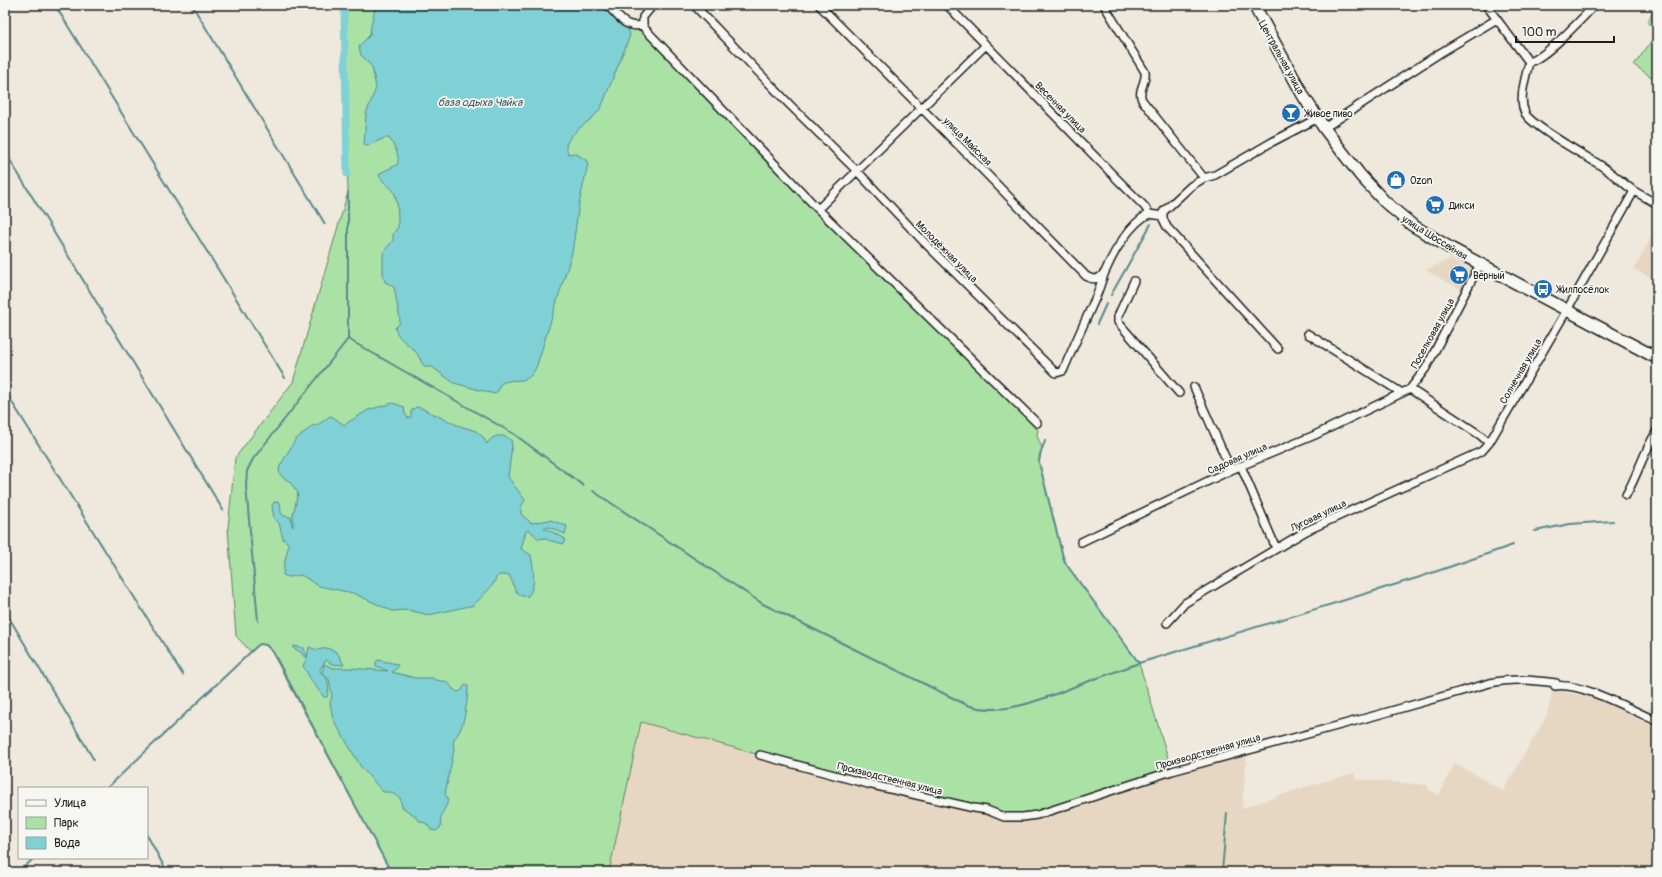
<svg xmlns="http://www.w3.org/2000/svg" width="1662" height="877" font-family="Pangolin,sans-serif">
  <rect width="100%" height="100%" fill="#efe8dc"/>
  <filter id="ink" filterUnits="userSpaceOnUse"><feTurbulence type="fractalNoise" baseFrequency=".025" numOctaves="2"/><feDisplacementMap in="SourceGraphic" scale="8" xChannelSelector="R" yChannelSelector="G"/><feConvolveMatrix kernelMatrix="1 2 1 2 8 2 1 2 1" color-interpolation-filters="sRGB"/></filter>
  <g filter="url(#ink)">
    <path fill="#e7d7c2" d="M1657,227V281L1634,269Z
      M1451,259L1473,271L1462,290L1425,270Z
      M1553,689L1592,698L1626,711L1643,722L1657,695V872H609L641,722L760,755L996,813L1247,750L1242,809L1243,808L1305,787L1355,773V779L1428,785V789L1439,795L1455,763L1503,791L1547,715Z"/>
    <path fill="#aae2a6" stroke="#637f61" d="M344,5H607L627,24L643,25L818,209L1038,430L1037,436L1042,448L1039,463L1063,557L1066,564L1139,663L1172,771L1018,817L760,755L641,722L609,872H391L270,649L266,645L260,644L251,652L236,636L228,528L235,458L293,382L348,192Z
      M1657,5V28L1647,23Z
      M1657,34V81L1634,65Z"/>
    <path fill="#80d1d6" stroke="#58898c" d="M376,5H603L628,29L630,35L628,41L601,108C592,122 571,130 566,145L568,154L575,153L586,160L588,164L579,204L572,253L537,365C527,389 517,375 500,384L498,391L494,394L454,383L432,367H425C420,362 419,354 414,350C407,343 398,339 395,328L399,324L400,320L394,287L385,282L383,276V253L393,240V234L398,227C398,217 398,201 394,192C390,185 382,183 379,175L382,172L397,165C401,157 394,145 389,138H385L367,146L364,144L366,114L376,88L372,67L361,55L359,47L361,44L370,35L371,25Z
      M393,403L404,407L405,414L408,418L411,417V411L416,407L421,408L457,425L476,431L483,437L487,444C492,435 502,433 511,440L512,446L508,477L525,500L521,507V514L531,523L550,520L567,526L565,534L549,527L544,528L564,538L565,541L563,544L552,541H550L545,538L539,539L529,530L526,531L521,549L531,555C533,568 537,585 528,596C514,599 514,583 509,575H499L496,578L492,586L474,605L429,615L408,610L392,611L353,593L319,586L301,575L289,577L283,575L284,565L289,544L283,539L279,523L274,519L272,506L274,502L280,503L281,513L284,516L291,517L292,526L293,527V515L298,493C296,490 292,485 290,482C285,478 280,478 279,470L280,466L295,440L312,426L319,424L330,416L333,417L344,425L368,410Z
      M294,646L304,648L307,658L309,647L317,650L327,648L337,652L344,665L332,664L326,660L320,669C320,675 325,675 327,680C329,684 329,693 327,697H324C320,692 315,686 311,680C308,675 307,671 303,666L306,660L301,652L293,648Z
      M378,660L397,664L398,667L392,672L415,678H432L436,680L448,682L452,688L457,692L461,691L465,685L468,686C468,698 465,720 460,730C455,740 452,737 454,750L445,794C452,802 443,808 441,817C440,821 441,824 441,827L436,831L431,830L427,824L418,820L414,815L402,807L400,798L390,792H383L361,767L333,719L330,703L332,696L329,679L322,673L324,664L333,668H350L388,671L376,666V662Z"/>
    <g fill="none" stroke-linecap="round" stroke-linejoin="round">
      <path stroke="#58898c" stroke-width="2" d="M55,5L285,378
        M192,5L325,224
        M5,152L223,510
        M1111,295L1151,224
        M1097,324L1106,304
        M348,339L514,434L584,486
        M5,391L183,675
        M593,491L763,604L967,705C1002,717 1043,699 1076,686C1097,678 1118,671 1139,663L1066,564L1063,557L1039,462L1040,454L1045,441
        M1535,531L1570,524L1613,521
        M5,611L94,760
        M258,621L246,486L247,471L253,459L348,339V192
        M1139,663L1420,577L1513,545
        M107,788L257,646L260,644L266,645L273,652L391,872
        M5,835L9,841
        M147,835L167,872
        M19,872L34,858
        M1222,872L1227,813"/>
      <path stroke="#80d1d6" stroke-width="7" d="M344,5L347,174"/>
      <defs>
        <path id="minor" d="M607,5C620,17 624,29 643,25
          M653,5L643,17V26L645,29L818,209L1037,423
          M694,5L790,105L857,171L924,242L1056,373L1063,371C1073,347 1084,324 1094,301C1099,291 1101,281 1105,272C1113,253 1130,223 1149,214
          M819,5L970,157L1086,276C1092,280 1099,280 1103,274
          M947,5L1115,177L1145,207L1149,214L1163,216
          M1104,5L1145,72C1147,82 1137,90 1142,100L1204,178
          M1486,5L1529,62
          M1529,62C1526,77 1518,98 1525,113C1530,125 1586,156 1600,165C1612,173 1623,183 1634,191
          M1529,62C1545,59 1582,18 1595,5
          M1324,128L1440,53L1497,19
          M818,209L986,45
          M1134,281L1118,316V322L1179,393
          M1308,334L1402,393
          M1278,349L1167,227L1163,219V212L1191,186L1204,178L1215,175L1272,142L1318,118
          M1194,387L1231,470
          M1410,389L1480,435L1489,443
          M1241,466L1276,548
          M1626,495C1638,474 1644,451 1657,431
          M1081,542L1231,470L1315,435L1410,389L1426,368L1480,264
          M1167,623L1185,603L1306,531L1482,451L1489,443L1567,310L1634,191L1657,204
          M760,755L868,784L974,808L987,810L1004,817H1023L1037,815L1172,771L1377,715L1490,683C1512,678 1533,680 1556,683L1555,686C1582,682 1631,710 1657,721"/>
        <path id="primary" d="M1254,5L1304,97L1324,128L1360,175L1385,202L1412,225L1452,249L1657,358"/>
      </defs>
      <use href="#minor" stroke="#1c1c1c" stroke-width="10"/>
      <use href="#primary" stroke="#1c1c1c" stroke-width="14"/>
      <use href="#minor" stroke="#f6f6f2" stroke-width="7"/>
      <use href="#primary" stroke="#f6f6f2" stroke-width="11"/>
    </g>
  </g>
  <defs>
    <symbol id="bar-disc" viewBox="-11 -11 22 22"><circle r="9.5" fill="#1f6fb2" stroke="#f6f6f2"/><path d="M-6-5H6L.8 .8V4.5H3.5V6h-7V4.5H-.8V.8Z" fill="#fff"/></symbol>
    <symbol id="shop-disc" viewBox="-11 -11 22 22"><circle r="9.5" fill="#1f6fb2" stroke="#f6f6f2"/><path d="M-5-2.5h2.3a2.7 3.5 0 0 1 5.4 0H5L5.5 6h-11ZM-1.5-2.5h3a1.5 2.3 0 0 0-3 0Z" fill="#fff"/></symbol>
    <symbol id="supermarket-disc" viewBox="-11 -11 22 22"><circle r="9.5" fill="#1f6fb2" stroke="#f6f6f2"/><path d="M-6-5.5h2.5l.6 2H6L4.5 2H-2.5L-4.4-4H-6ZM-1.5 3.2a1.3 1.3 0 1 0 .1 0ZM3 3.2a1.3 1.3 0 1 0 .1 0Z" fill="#fff"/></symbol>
    <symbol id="bus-disc" viewBox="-11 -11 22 22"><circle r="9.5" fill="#1f6fb2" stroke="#f6f6f2"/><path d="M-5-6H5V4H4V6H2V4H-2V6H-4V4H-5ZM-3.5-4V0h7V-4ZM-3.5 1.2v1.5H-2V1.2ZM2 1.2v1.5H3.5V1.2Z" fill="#fff"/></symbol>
  </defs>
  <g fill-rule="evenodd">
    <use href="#bar-disc" x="1280" y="102" width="22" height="22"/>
    <use href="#shop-disc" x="1385" y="169" width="22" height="22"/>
    <use href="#supermarket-disc" x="1424" y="194" width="22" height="22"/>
    <use href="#supermarket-disc" x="1448" y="264" width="22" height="22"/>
    <use href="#bus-disc" x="1532" y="278" width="22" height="22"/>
  </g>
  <g text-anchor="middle" stroke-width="3.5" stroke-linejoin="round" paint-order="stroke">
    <g font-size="10" fill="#1c1c1c" stroke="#f6f6f2">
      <text transform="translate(1282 57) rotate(61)" y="4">Центральная улица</text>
      <text transform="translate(1061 107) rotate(45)" y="4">Весенняя улица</text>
      <text transform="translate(968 141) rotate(45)" y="4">улица Майская</text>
      <text transform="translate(1435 237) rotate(32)" y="4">улица Шоссейная</text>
      <text transform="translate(947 251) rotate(45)" y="4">Молодёжная улица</text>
      <text transform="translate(1432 333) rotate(-61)" y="4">Поселковая улица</text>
      <text transform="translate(1520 371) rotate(-60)" y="4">Солнечная улица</text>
      <text transform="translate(1237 458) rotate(-24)" y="4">Садовая улица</text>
      <text transform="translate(1318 515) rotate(-26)" y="4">Луговая улица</text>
      <text transform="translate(1208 751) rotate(-16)" y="4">Производственная улица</text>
      <text transform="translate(890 778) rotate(14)" y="4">Производственная улица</text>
    </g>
    <g font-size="10" fill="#1c1c1c" stroke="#f6f6f2" text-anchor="start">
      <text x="1305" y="117">Живое пиво</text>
      <text x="1410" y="184">Ozon</text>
      <text x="1449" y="209">Дикси</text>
      <text x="1473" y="279">Верный</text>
      <text x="1557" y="293">Жилпосёлок</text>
    </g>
    <g font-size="11" font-style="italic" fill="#3f5b5d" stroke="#f6f6f2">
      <text x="480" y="106">база одыха Чайка</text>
    </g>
  </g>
  <rect width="1662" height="877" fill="none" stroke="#f6f6f2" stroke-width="20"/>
  <rect x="10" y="10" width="1642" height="857" fill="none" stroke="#1c1c1c" stroke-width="1.5" filter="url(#ink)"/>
  <rect x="18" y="787" width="130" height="72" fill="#f6f6f2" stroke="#9f9f9c"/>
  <rect x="26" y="800" width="20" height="6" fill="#f6f6f2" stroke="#9f9f9c"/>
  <text x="54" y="807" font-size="12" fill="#1c1c1c">Улица</text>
  <rect x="26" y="817" width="20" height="12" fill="#aae2a6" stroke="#9f9f9c"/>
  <text x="54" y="827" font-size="12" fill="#1c1c1c">Парк</text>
  <rect x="26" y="837" width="20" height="12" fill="#80d1d6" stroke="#9f9f9c"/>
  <text x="54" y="847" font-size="12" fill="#1c1c1c">Вода</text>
  <path d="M1516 36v6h98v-6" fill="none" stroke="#1c1c1c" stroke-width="2"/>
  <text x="1522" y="36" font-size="12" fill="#1c1c1c" stroke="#f6f6f2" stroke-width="3" paint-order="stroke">100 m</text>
</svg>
